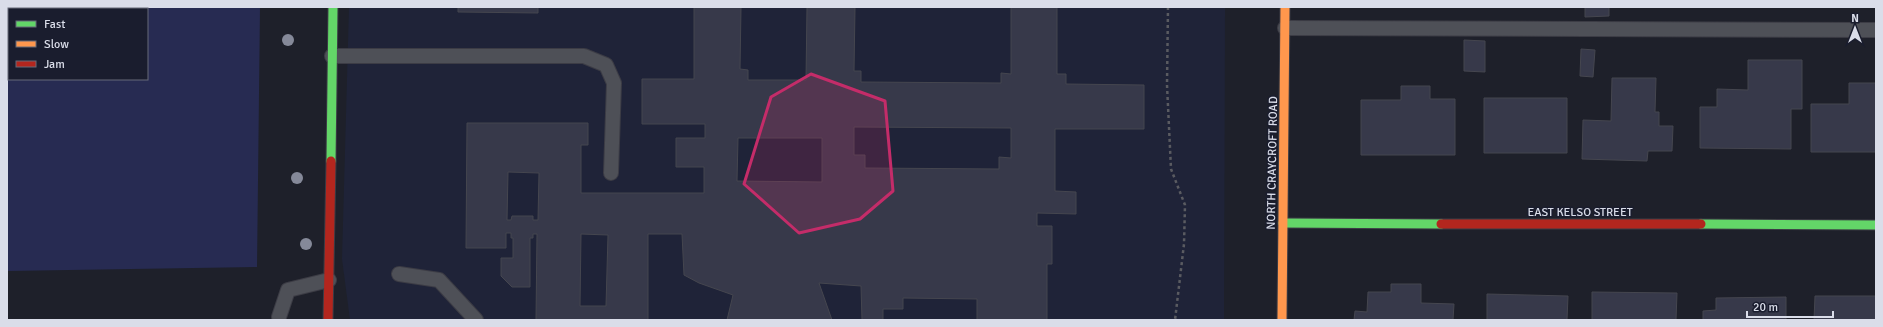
<svg xmlns="http://www.w3.org/2000/svg" width="1883" height="327" font-family="Signika,sans-serif">
  <rect width="100%" height="100%" fill="#1e202a"/>
  <path fill="#1f2338" d="M349,7H1225L1224,320H350L342,259Z"/>
  <path fill="#272b52" fill-rule="evenodd" d="M7,7H260L257,267L7,271ZM9,9H147V79H9Z"/>
  <path fill="#37394a" stroke="#45464f" fill-rule="evenodd" d="M458,7H538V13L458,12Z
    M694,7H741L740,69L748,70V80H806L807,7H855L854,71H861V82L1001,83V73L1011,74V7H1057V74H1066V84L1144,85V129H1055V191L1076,192V214L1037,213V226H1052V264H1047V320H977V299L903,298V309H883V320H862L861,286L819,283L832,320H727L733,295L699,283L684,275L682,234H648V320H536L537,234H533V238H530V287H512L501,276V258H513V238H511V233H506V248H466L467,123H588V145H581V193H704V167H676V138H705V124H642V79H694ZM854,127L1011,128V158L999,157V169L865,168V155H854ZM738,138H822V182L737,181ZM508,172L539,173L538,220H533V216H512L511,220H507ZM581,234L608,235L606,306H580Z
    M1585,7H1609V16L1585,17Z
    M1464,40L1485,41V72L1464,71Z
    M1581,49L1595,50L1593,77L1580,76Z
    M1748,60H1802V109H1791V149L1700,148V107H1717V89L1748,90Z
    M1612,78H1656L1655,112H1659V126H1673L1672,151H1648L1647,161L1582,159L1583,120L1611,121Z
    M1849,83H1876V152H1811V104H1849Z
    M1401,86H1430V99H1455V155H1361V100H1401Z
    M1484,98H1567V153H1484Z
    M1391,284H1421V303L1454,304L1453,320H1354L1355,311L1367,312L1368,292H1391Z
    M1592,292L1677,293L1676,320H1592Z
    M1487,294L1568,296L1567,320H1487Z
    M1815,296H1876V320H1814Z
    M1786,297V320H1703V311L1716,310V298Z"/>
  <g fill="none" stroke-linecap="round" stroke-linejoin="round">
    <defs>
      <path id="lane" d="M1285,28L1876,30
        M332,56H584L606,65L614,83L611,173
        M399,274L439,280L476,320
        M279,317L288,290L329,280"/>
      <path id="fast" d="M331,161L333,7
        M1283,223L1441,224
        M1701,224L1876,225"/>
      <path id="slow" d="M1282,320L1285,7"/>
      <path id="jam" d="M1441,224H1701
        M328,320L331,161"/>
    </defs>
    <use href="#lane" stroke="#3c3c45" stroke-width="16"/>
    <use href="#fast" stroke="#3c3c45" stroke-width="11"/>
    <use href="#slow" stroke="#3c3c45" stroke-width="11"/>
    <use href="#jam" stroke="#3c3c45" stroke-width="11"/>
    <path stroke="#5a5b61" stroke-width="2.5" stroke-dasharray="3 3" stroke-linecap="butt" d="M1168,7L1167,85L1171,169L1185,205L1184,244L1175,320"/>
    <use href="#lane" stroke="#4e5057" stroke-width="14"/>
    <use href="#fast" stroke="#63d668" stroke-width="9"/>
    <use href="#slow" stroke="#ff974d" stroke-width="9"/>
    <use href="#jam" stroke="#b3261e" stroke-width="9"/>
  </g>
  <g fill="#858999">
    <circle cx="288" cy="40" r="6"/>
    <circle cx="297" cy="178" r="6"/>
    <circle cx="306" cy="244" r="6"/>
  </g>
  <path fill="#c42c69" fill-opacity="0.2" stroke="#c42c69" stroke-width="3" stroke-linejoin="round" d="M811,74L885,101L893,191L860,219L799,233L744,184L771,97Z"/>
  <g text-anchor="middle" stroke-width="3" stroke-linejoin="round" paint-order="stroke">
    <g font-size="12" fill="#dadde9" stroke="#1a1d2e">
      <text transform="translate(1272 163) rotate(-89)" y="4">NORTH CRAYCROFT ROAD</text>
      <text x="1580" y="216">EAST KELSO STREET</text>
    </g>
  </g>
  <rect width="1883" height="327" fill="none" stroke="#dadde9" stroke-width="16"/>
  <rect x="8" y="8" width="140" height="72" fill="#1a1d2e" stroke="#676a79"/>
  <rect x="16" y="21" width="20" height="6" fill="#63d668" stroke="#676a79"/>
  <text x="44" y="28" font-size="12" fill="#dadde9">Fast</text>
  <rect x="16" y="41" width="20" height="6" fill="#ff974d" stroke="#676a79"/>
  <text x="44" y="48" font-size="12" fill="#dadde9">Slow</text>
  <rect x="16" y="61" width="20" height="6" fill="#b3261e" stroke="#676a79"/>
  <text x="44" y="68" font-size="12" fill="#dadde9">Jam</text>
  <g transform="translate(1855 28)" stroke="#1a1d2e" stroke-width="3" paint-order="stroke">
  <path d="M0-3L7 15L0 10L-7 15Z" fill="#dadde9"/>
  <text y="-6" font-size="11" font-weight="bold" text-anchor="middle" fill="#dadde9">N</text>
  </g>
  <path d="M1747 311v6h86v-6" fill="none" stroke="#dadde9" stroke-width="2"/>
  <text x="1753" y="311" font-size="12" fill="#dadde9" stroke="#1a1d2e" stroke-width="3" paint-order="stroke">20 m</text>
</svg>
